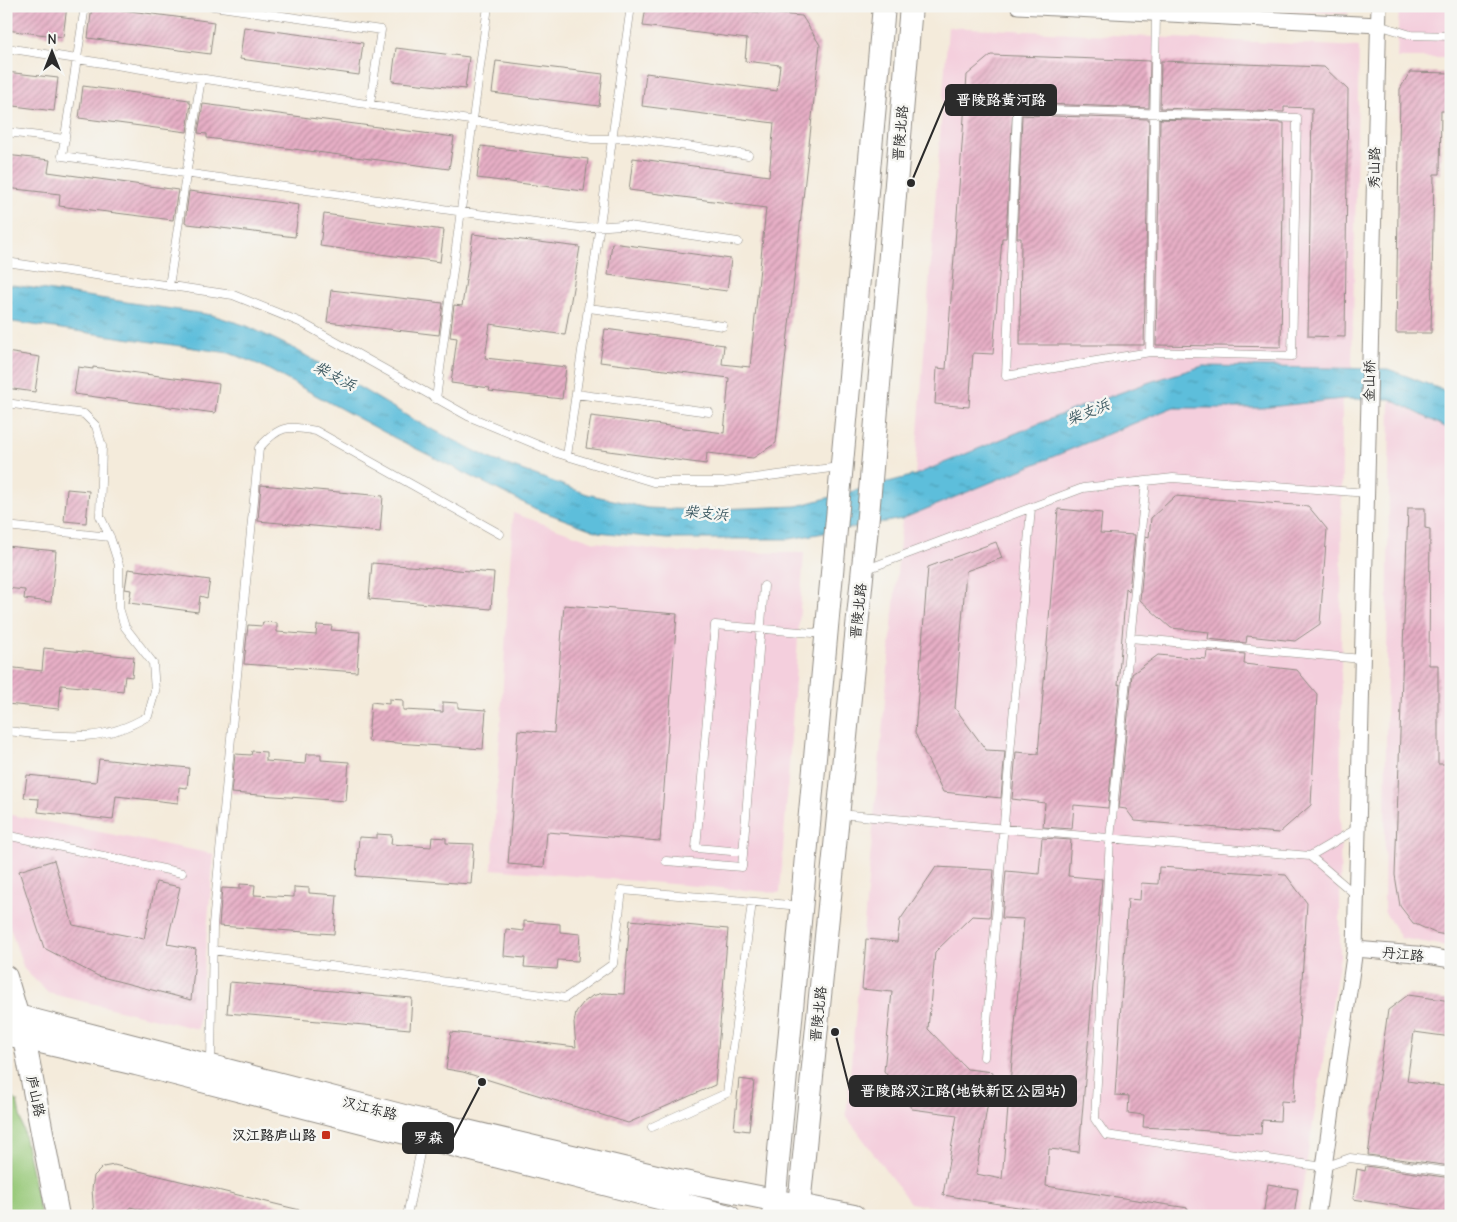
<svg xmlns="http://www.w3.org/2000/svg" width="1457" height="1222" font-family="'Comic Neue','LXGW WenKai TC',sans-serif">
  <defs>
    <pattern id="water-ripples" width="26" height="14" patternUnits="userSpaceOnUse" patternTransform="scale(1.25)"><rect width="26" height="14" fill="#5dbedb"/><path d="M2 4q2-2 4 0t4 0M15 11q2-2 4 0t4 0" fill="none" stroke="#4d9bb2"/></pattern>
    <pattern id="building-hatch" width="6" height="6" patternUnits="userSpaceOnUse" patternTransform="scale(1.25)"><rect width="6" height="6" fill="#e7afc6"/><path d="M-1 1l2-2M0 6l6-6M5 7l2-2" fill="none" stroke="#bb8fa1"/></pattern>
  </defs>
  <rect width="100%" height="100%" fill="#f6f6f2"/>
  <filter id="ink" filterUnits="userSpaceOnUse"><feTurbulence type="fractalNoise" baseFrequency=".02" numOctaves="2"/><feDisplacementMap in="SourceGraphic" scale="10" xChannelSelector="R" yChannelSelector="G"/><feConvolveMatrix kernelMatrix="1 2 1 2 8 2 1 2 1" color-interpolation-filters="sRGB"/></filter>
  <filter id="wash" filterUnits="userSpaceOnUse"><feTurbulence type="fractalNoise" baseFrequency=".0096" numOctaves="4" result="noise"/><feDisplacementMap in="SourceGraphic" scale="20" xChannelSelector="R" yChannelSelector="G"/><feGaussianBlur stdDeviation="1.12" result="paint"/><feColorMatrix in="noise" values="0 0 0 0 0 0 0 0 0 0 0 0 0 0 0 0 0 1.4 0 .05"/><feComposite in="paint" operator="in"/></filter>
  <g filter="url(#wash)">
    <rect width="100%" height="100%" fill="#f4ebdb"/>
    <path fill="#f4cfdd" d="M1218,6H1354L1347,14Z
      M1399,6H1451V58H1397Z
      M948,27L1359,47L1352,369L1203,366L1153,381L1072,410L915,475Z
      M1342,399L1340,956L1298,1216H994L910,1203L846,1116L902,519L1171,408H1261Z
      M1390,399L1451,430V947L1401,938L1384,911Z
      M513,513L595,542L675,552L804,553L780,893L492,869Z
      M6,814L214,854L198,1029L48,993L24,969L6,916Z"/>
    <path fill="#96c877" stroke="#607a51" d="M6,1092L17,1101L41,1216H6Z"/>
    <path fill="url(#water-ripples)" stroke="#447483" d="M6,284L212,315L247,326L295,349L414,420L491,459L587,494L647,508L696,510L797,506L915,475L1072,410L1153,381L1203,366L1388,369L1451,393V430L1390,399H1342L1261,408H1171L902,519L790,539H668L598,532L536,509L395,438L260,365L229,353L6,321Z"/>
    <g id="blocks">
      <path fill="url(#building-hatch)" d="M6,6H67L63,37L6,30Z
        M92,6L214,22L210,54L88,38Z
        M646,6H735V10L802,16L820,45L776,443L753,458L707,453L706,464L586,448L591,416L724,433L729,378L600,362L605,329L724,345L722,364L750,367L766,208L629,190L633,158L769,176L774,123L642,106L646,73L777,91L780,65L745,61L747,39L643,26Z
        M244,27L363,43L359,75L240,59Z
        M396,48L469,57L465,89L392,81Z
        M991,55L1150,61L1149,108L1017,103L1013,106L1006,238H1002L993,354L973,353L969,407L935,404L937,368L946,369L967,75Z
        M496,61L603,74L599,106L492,93Z
        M1161,61L1324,67L1348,90L1345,337L1308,336L1312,108L1284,107V112L1160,108Z
        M6,72L58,78L54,111L6,105Z
        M1410,72L1451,73V111H1441L1440,174H1434L1431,333H1396L1400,89Z
        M83,86L189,100V103H191L187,132L79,118Z
        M203,104L454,137L449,169L207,138V134L198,133Z
        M1022,115L1149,119L1144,345H1020L1021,238H1017Z
        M1160,119L1284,123L1281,347L1156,345Z
        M481,146L588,159L584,191L477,178Z
        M6,155L50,160L48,172L178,190L173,220L59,206L60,194L6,188Z
        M189,191L299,205L295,237L188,224L185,222Z
        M324,214L444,230L440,262L320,246Z
        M473,234L580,247L565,335L490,324L485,358L566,367L562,399L489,391L490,388L451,383L457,338L450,337L454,305L462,306Z
        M612,243L731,259L727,291L608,275Z
        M331,290L443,303L439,335L327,322Z
        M6,352L40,357L35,392L6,388Z
        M78,367L93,369V367L219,384L215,413L74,394Z
        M261,485L383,496L380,532L258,521Z
        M67,489L89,491L86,523L64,521Z
        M1175,496L1308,506L1327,529L1320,624L1295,641L1247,636L1246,643L1208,639L1209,632L1171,628L1140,600L1146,536L1149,537L1151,518Z
        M1408,508H1425V528L1430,529L1429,665H1438V764H1449L1451,936L1435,933L1413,923L1400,906L1395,875Z
        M1058,509L1102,513L1100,533L1135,535L1129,591L1126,588L1118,685L1120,684L1108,808L1074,805L1072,829L1043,827L1045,803L1012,799L1016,752L1038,754Z
        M996,542L1002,558L966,571L955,708L986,750L1005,751L1001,798L943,792L915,733L928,567Z
        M6,546L56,551L51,602L24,599L25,590L6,588Z
        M372,563L494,573L491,609L369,599Z
        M128,569L210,580L207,598L200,596L198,612L129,603L131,590L125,589Z
        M564,605L677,614L660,841L547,832L544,867L508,864L518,730L554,733Z
        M263,622L277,623V632L316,635L317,625L332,626L331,630L360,632L357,672L244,664L248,625L262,626Z
        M44,648L134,657L132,677L125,676L123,691L61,685L59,709L6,704V667L42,671Z
        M1207,651L1245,654L1244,664L1297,670L1317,694L1311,805L1279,833L1135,821L1126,809L1119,808L1132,674L1158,655L1206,659Z
        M389,699L403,700V710L443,712V702L458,703V708L486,710L483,749L368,741L371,702L389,704Z
        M252,751L266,752V761L305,764L306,754H321V760L349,762L346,801L231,793L235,754L251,755Z
        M99,759L189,768L187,788L179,787L178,803L116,796L113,820L38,812L39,799L24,798L27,775L96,782Z
        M377,834L392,835L391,844L431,847L432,837L446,838V843L474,844L471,884L356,876L359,837L377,838Z
        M1042,838L1071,840L1068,876L1102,879L1079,1152L1049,1149L1046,1186L1188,1208L1187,1216H1074L943,1195L957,1115L912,1109L884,1071L892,992L862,989L866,939L897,942L900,920L936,867L994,870L990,917L972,916L935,952L928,1029L967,1069L993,1072L976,1174L1002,1179L1024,919L1002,918L1006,871L1039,874Z
        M54,860L73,925L144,939L156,882L180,887L167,944L196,949L191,1000L98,976L44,948L19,871Z
        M1159,867L1286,875L1307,903L1294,1102L1281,1101L1280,1121L1262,1120L1261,1134L1143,1127L1144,1115L1128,1113L1129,1096L1115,1095L1128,899L1140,900L1141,883L1158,884Z
        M240,884L255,885L254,895L294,897V887L309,888V893L337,895L334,934L219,926L222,888L240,889Z
        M630,920L728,929L715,1085L628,1123L463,1072L446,1069L451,1032L576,1047L574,1023L576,1012L583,1003L592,996L603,993L624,994Z
        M524,921L560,924V932L580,934L578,961L558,960L557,969L524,967L525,958L504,956L506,929L524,931Z
        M230,982L412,998L410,1029L227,1013Z
        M1408,995L1451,1001V1037L1414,1032L1407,1081L1451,1087V1166L1368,1155L1388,1010Z
        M739,1079L754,1081L749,1131L734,1129Z
        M114,1165L304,1211V1216H217L197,1211L195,1216H167L130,1207L129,1216H94L92,1189L94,1176L103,1167Z
        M1366,1166L1451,1178V1214L1353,1199L1357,1169L1365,1171Z
        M1268,1184L1298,1189L1294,1216H1263Z"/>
    </g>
  </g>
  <g filter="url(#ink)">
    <use href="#blocks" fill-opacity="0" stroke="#908b83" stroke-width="1"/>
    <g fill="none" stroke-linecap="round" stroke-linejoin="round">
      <defs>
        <path id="lane" d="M85,6L62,156L579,228L622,225L738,242
          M213,6L381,30L370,104
          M1378,25L1411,35L1451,36
          M6,48L592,139L632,138L748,155
          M1017,109L1297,118L1292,356L1150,352L1006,376Z
          M6,132L65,139
          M6,262L233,295L300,322L468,416L557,453L653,482H724L839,467
          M169,286L201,78
          M589,308L723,326
          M1150,352L1156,14
          M576,394L709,412
          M436,399L488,6
          M6,403L84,414L96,426L102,446L100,516L110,537L119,565V608L125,627L153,663L155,691L148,716C100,745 60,736 6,731
          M567,456L631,6
          M1146,481L1110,839L1095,1119L1106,1135L1324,1167L1350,1158L1451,1172
          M6,526L110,537
          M867,569L1083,488L1173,478L1367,493
          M1130,638L1362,659
          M839,814L1310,856L1356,895
          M6,835L182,873
          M743,852L696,848L715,625L825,634
          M1310,856L1358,828
          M666,861L742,867L764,586
          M213,950L565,998L613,964L622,890L800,906
          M984,1057L1031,508
          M211,1065L213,924L259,448C279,426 286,425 316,431L500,534
          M652,1127L727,1093L752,902
          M407,1216L423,1139"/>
        <path id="street" d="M1018,6L1378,25
          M1355,949L1416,954L1451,960
          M1317,1216L1355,949L1379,6"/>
        <path id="secondary" d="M6,977L24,1038L58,1216
          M6,1013L412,1118L669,1179L854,1216
          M6,1034L136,1064L729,1216
          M773,1216L884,6
          M798,1216L867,527L911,6"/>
      </defs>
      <use href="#lane" stroke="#908b83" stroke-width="9"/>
      <use href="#street" stroke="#908b83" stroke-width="17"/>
      <use href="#secondary" stroke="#908b83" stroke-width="24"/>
      <use href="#lane" stroke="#fff" stroke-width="8"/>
      <use href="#street" stroke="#fff" stroke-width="15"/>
      <use href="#secondary" stroke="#fff" stroke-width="22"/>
    </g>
  </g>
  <rect fill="#c8321e" stroke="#f6f6f2" stroke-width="2" x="321" y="1130" width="10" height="10" rx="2.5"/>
  <g text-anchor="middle" stroke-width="5" stroke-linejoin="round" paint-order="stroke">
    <g font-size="14" fill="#2b2b2b" stroke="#f6f6f2">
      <text transform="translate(900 133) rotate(-85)" y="5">晋陵北路</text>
      <text transform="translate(1374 168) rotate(-89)" y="5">秀山路</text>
      <text transform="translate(1369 381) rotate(-89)" y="5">金山桥</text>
      <text transform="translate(858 611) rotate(-84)" y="5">晋陵北路</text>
      <text transform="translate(1403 954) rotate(6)" y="5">丹江路</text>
      <text transform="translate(818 1014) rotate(-84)" y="5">晋陵北路</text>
      <text transform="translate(36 1096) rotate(78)" y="5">庐山路</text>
      <text transform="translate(370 1108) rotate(14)" y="5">汉江东路</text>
    </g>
    <g font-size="14" font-weight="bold" fill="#2b2b2b" stroke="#f6f6f2" text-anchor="end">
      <text x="316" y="1140">汉江路庐山路</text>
    </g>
    <g font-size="15" font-style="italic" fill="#3a5760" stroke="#f6f6f2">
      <text transform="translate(335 376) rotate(28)" y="5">柴支浜</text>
      <text transform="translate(1088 412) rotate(-22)" y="5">柴支浜</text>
      <text transform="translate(706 513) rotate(5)" y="5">柴支浜</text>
    </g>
  </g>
  <path fill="none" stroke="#2b2b2b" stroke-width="2" d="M911 183L946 100M835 1032L850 1091M482 1082L453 1138"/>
  <g fill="#2b2b2b" stroke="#f6f6f2" stroke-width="2">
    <circle cx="911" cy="183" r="5"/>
    <circle cx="835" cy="1032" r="5"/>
    <circle cx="482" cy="1082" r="5"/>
  </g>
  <g fill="#2b2b2b" stroke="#2b2b2b" stroke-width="2">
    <rect x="946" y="85" width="110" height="30" rx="5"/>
    <rect x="850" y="1076" width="226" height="30" rx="5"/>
    <rect x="403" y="1123" width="50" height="30" rx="5"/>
  </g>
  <g font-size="15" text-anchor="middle" font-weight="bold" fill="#fff">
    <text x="1001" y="105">晋陵路黄河路</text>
    <text x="963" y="1096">晋陵路汉江路(地铁新区公园站)</text>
    <text x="428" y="1143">罗森</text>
  </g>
  <rect width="1457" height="1222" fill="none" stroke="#f6f6f2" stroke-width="25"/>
  <g transform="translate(52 52)" stroke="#f6f6f2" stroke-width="4" paint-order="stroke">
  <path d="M0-4L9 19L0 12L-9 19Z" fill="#2b2b2b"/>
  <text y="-8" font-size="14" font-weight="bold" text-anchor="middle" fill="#2b2b2b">N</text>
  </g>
</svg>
